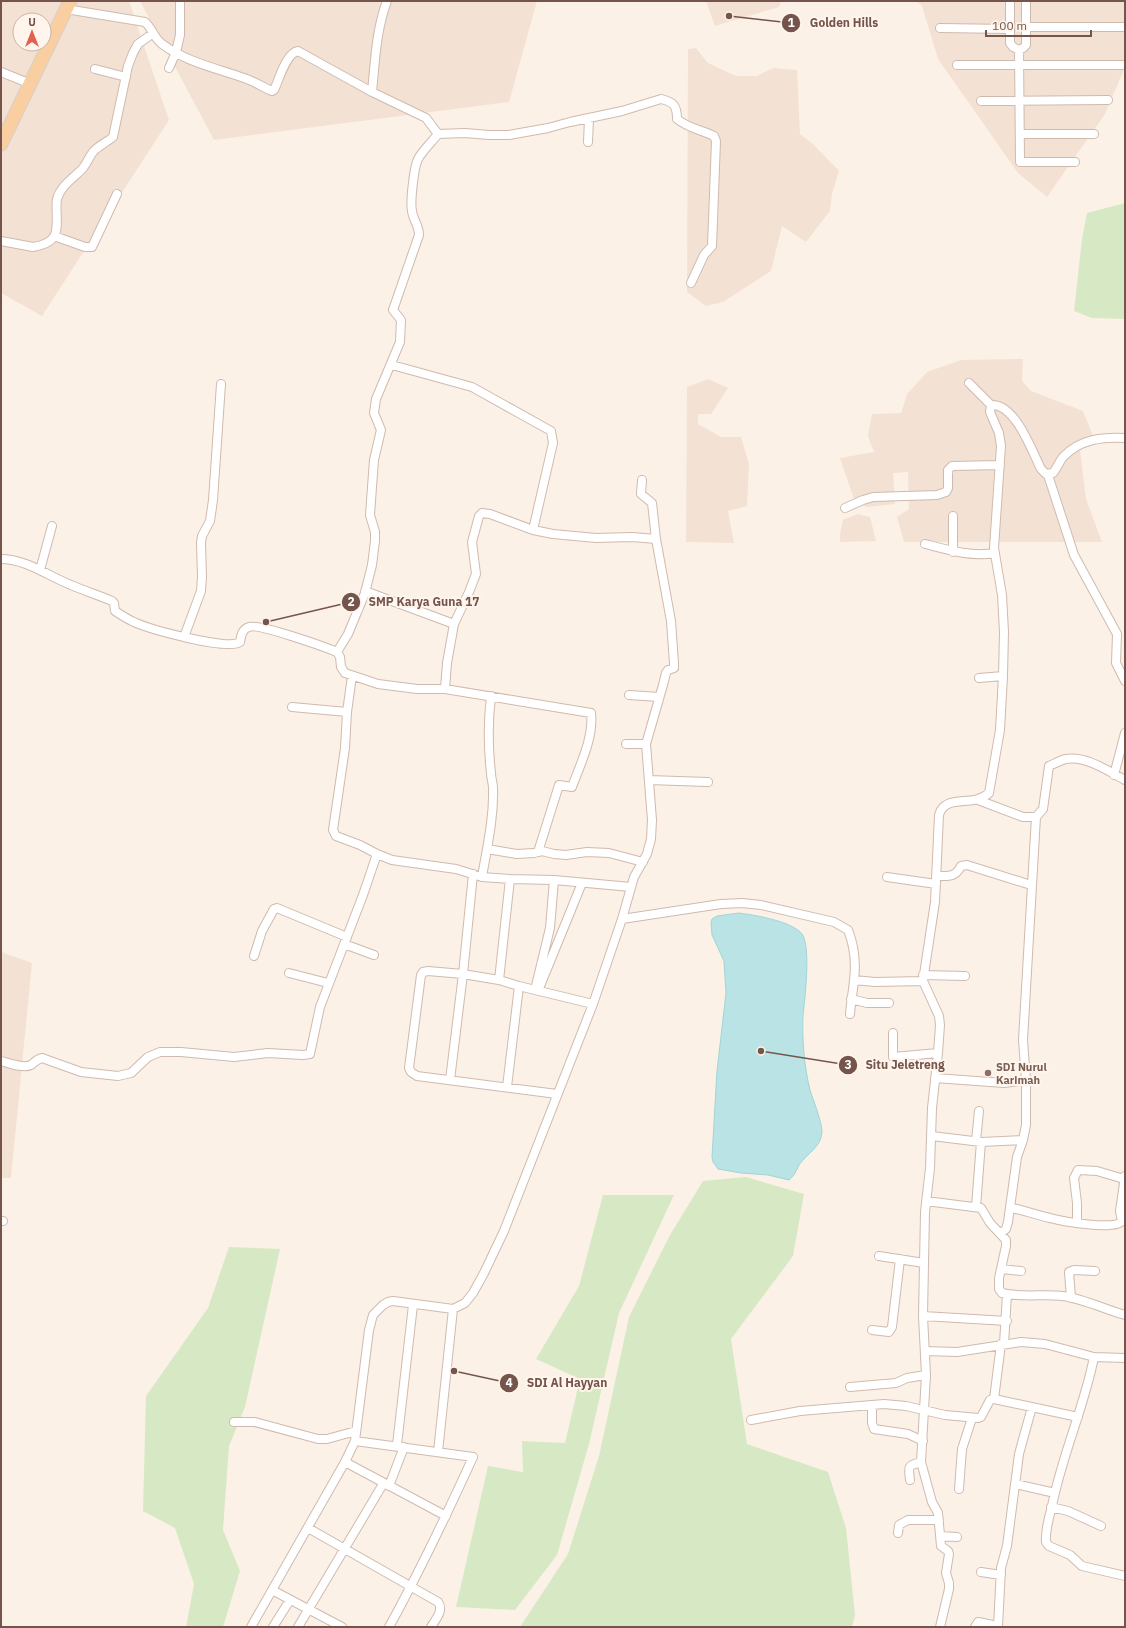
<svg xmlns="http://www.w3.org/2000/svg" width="1126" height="1628" font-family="'IBM Plex Sans',sans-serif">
  <rect width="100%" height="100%" fill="#fcf1e6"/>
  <path fill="#f3e2d4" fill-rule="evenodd" d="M1,1H129L169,120L42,316L1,293ZM20,20H44V44H20Z
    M140,1H537L509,102L214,140Z
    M706,1H781L779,7L715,26Z
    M916,1H1125V67L1105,114L1047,197L1018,173L938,59L922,6Z
    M696,48L708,63L736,76H756L774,68L797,70L800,134L813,144L839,171L832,194L830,211L806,242L782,226L771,271L723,302L706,306L687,292L688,49Z
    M1023,359L1022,381L1031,391L1083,411L1096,443L1080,450L1086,499L1102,542H904L897,517L909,509L908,472L893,473L895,504L867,507L855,502L840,458L874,452L868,436L872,414L901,413L907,394L927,372L961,360Z
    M708,379L728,388L711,414H698V424L721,437H741L749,464L747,506L728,511L734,543L686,542L687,387Z
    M858,514L870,517L876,541L840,542V534L843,520Z
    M1,952L32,963L11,1178H1Z"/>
  <path fill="#d7e9c4" d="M1125,203V319L1092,318L1074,311L1082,239L1087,213Z
    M746,1177L804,1194L793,1256L731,1339L747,1444L828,1472L846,1528L855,1615L852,1627H520L568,1554L599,1456L629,1317L670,1235L703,1181Z
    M603,1195H674L619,1313L589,1444L557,1555L515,1610L456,1607L488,1466L523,1472L522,1441L565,1443L580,1379L536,1359L579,1286Z
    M229,1247L280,1249L245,1407L229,1446L223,1530L240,1571L223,1627H186L194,1584L175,1528L143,1511L146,1396L208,1308Z"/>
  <path fill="#bae3e5" stroke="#a1d4d7" d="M739,913C754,915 792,921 802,934C811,946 805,998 803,1015C802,1040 804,1065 810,1090C813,1099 822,1123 822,1131C822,1147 807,1153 799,1165C796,1171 795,1175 789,1180L768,1175L741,1173L718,1169L713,1162L712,1157L717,1071L726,993L724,961L712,935L711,922L712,919L717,916Z"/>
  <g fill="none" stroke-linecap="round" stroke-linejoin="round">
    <defs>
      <path id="street" d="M1010,1V43L1013,47L1019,50L1023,48L1026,45V1
        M66,9L145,22C152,28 154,38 162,44C186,62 216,68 244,78C254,81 262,87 272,91L274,90C279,80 286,53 298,51L372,92L426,118L438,134L465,133L489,135H509L548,128L570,122L622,111L661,99C674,102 677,106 677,119C688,128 701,130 714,136L716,141L712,246L704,255L691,283
        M1026,27H1124
        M940,28L1010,29
        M1019,50L1020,162H1075
        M957,65H1122
        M169,68L176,52L180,35V1
        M95,69L126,77
        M1,72L31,84
        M372,92C375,62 376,30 387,1
        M981,101L1108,100
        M1020,134H1094
        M588,142L589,119
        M54,236L85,247H92L117,194
        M1,241L33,247C39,246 49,243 53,238C60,230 55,209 57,199C61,185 75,177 83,168C87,163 89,157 93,152C98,146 107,142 113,137L128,66L133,53L138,44L152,34
        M392,365L472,387L551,431L553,443L533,530L553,534L596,538L632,537L656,539L671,621L674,663V668L668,670L666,673L663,685L646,744
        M991,405C1015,403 1032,451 1041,469L1046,474L1053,473C1057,468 1059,462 1063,457C1080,439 1102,437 1125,438
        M1048,475L1074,555L1117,634L1116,663L1125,681
        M642,480L641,494L652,503L656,539
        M845,508L863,500L873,497L937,495L946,492L948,488V470L952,466L1000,465
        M925,544C948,550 971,557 995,553
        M953,552V516
        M1,559C26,559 48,576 71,585C85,591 98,595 112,601L114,603L115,611C121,615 127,619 134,622C149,629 228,651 240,642C241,636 242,629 249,627C258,623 325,647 337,652L340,657L341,667L345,673L378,684L417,689H445L591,713C594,737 580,765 572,787L559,785L538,852
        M40,570L52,526
        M365,591L454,624
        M184,637L201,591L202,577L201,543L202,536L210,521L213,500L221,384
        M337,652L348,634L365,593L372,565L375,541V532L370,515L372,487L374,460L381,430L374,413L376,399L400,342L401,320L393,310L419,235C419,225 413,220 412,211C410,202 414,167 418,159C423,150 432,142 438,134
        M352,676L347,712L345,748L333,830L336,836L360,845L377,854L392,860L456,869L482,877L510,879L554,880L631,887
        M979,678L1003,676
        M445,689L447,663L454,624L469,592L476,574L472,542L479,516L482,513L490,514L533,530
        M629,695L659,697
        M292,707L347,712
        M626,744H646L652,820L651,839L647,854L634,877L622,919L721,904L742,903L761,905L834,922L848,930C854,945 856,964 854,980C853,991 851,1002 850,1014
        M1114,775L1125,733
        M649,780L708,782
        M978,800L1023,817H1036L1043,809L1049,766C1054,764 1061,760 1066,759C1087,756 1108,771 1125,780
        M487,849L517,854L534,853L542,851L554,854L566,855L587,852L609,853L643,862
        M473,874L463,974L428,971L423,972L421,975L409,1068L411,1072L417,1076L557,1094
        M936,876C948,876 955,878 961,866L967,865L1031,885
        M482,877C487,847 494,818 493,788C493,783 491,778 491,773C488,747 488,721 491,696
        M887,877L936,884
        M344,944L374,955
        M254,956L262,931L274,909L277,908L347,937
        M289,973L328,983
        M923,975L965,976
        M499,980L510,879
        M854,980L875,982L923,981
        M540,986L582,883
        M535,990L593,1004
        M851,999L867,1003H889
        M893,1033V1057L938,1053
        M1,1061C9,1063 23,1069 31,1065C35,1062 37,1059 42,1058L81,1072L118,1076L131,1073L148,1057L160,1052H181L234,1057L268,1053L303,1055L310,1054L320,1007L363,895L377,854
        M935,1078L1004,1083L1026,1080
        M450,1080L463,974L499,980L519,986
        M507,1087L519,986L535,990L550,928L554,880
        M932,1136L981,1142L1023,1140
        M976,1141L979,1111
        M926,1201L981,1208L990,1223L1006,1240V1246L999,1278V1289L1002,1293L1007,1294L1004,1344
        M976,1207L981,1142
        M1011,1208C1024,1210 1036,1215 1050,1218C1061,1221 1116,1231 1122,1221L1120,1211L1125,1176
        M1,1221H3
        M1077,1222V1203L1074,1178L1078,1170L1097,1171L1124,1179
        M1001,1233L1006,1229L1008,1222L1017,1157L1023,1140L1026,1125V1080L1023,1040L1036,817
        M879,1256L924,1263
        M1001,1269L1021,1271
        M1007,1294C1026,1297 1044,1294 1063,1296C1084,1299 1104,1309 1125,1315
        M1071,1298L1069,1272L1074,1270L1095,1271
        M923,1316L1007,1321
        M872,1330L889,1332L892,1327L900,1259
        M925,1351L957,1352L1021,1342L1045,1344L1094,1357L1125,1358
        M1094,1357C1084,1408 1062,1455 1052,1506C1049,1517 1045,1531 1046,1542L1049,1546L1070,1555L1082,1566L1125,1576
        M850,1387L896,1383L907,1378L926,1375
        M994,1399L1001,1344
        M872,1405V1423L874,1429L908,1434L923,1441
        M751,1420L800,1411L884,1404L906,1406L945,1415L978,1418L981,1417L990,1400L994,1399L1078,1417
        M234,1422H255L318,1439H327L356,1431
        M355,1441L473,1457C447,1514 420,1571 389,1627
        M397,1445L413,1305
        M438,1452L453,1309
        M345,1462L446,1516
        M921,1462L932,1502L938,1513L941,1546L948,1551L949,1554L946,1573L949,1583V1589L940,1627
        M910,1480C908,1465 908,1466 921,1462L926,1375L923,1316L925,1212L930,1168L932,1108L938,1053L940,1025L939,1016L923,981L935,902L939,815C945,793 973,808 989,793L1000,730L1003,676L1004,632L1002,595L994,548L1001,446L999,433L990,412L991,405L969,383
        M1015,1484L1055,1493
        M389,1486L404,1447
        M959,1489L962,1449L972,1418
        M1051,1507L1068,1511L1101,1526
        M308,1528L438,1602C444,1610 436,1619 431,1627
        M898,1533L899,1525L908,1520H939
        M940,1536L957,1537
        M981,1572L1001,1575
        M272,1590L342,1627
        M251,1627L345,1462L355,1441L369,1330L373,1315L383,1305L388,1302L393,1301L453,1309L465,1303L473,1293L484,1273L504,1231L593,1004L622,919
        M273,1627L290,1600
        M298,1627L383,1484
        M975,1627L978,1622L998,1626
        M998,1627L1001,1568L1007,1546L1019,1454L1032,1407"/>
      <path id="primary" d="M1,144L70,1"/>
    </defs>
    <use href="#street" stroke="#cfbaaf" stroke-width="10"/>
    <use href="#primary" stroke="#d8cfcd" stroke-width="15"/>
    <use href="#street" stroke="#fff" stroke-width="8"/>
    <use href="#primary" stroke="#f9cea0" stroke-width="13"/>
  </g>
  <circle fill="#8d6e63" stroke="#fff5ec" stroke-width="1.5" cx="988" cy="1073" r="4"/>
  <g text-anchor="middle" stroke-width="4" stroke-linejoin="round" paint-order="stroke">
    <g font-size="11" font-weight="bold" fill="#785e54" stroke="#fff5ec" text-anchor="start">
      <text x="996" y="1071">SDI Nurul<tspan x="996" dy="13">Karimah</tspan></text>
    </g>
  </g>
  <path fill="none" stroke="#75554b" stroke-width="1.5" d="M729 16L791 23M266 622L351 602M761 1051L848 1065M454 1371L509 1383"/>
  <g fill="#75554b" stroke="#fff5ec" stroke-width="1.5">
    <circle cx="729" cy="16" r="4"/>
    <circle cx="266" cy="622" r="4"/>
    <circle cx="761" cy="1051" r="4"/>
    <circle cx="454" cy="1371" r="4"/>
    <circle cx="791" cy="23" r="10"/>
    <circle cx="351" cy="602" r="10"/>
    <circle cx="848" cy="1065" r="10"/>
    <circle cx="509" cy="1383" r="10"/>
  </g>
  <g font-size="12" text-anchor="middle" font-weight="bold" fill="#fff">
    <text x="791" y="27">1</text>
    <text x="351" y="606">2</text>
    <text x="848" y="1069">3</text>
    <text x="509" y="1387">4</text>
  </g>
  <g font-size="12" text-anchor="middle" font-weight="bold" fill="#75554b" stroke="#fff5ec" stroke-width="4" stroke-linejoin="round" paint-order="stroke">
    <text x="844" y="27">Golden Hills</text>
    <text x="424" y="606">SMP Karya Guna 17</text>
    <text x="905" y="1069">Situ Jeletreng</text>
    <text x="567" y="1387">SDI Al Hayyan</text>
  </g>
  <rect width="1126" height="1628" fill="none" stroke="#75554b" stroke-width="4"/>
  <g transform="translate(32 32)"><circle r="19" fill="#fff5ec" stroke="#c8b5ac"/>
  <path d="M0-3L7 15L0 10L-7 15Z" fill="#e35f4e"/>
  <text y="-6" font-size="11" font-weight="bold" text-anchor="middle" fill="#75554b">U</text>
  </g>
  <path d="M986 30v6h105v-6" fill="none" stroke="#75554b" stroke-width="2"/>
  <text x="992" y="30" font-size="12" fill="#75554b" stroke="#fff5ec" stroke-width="3" paint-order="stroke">100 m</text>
</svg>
